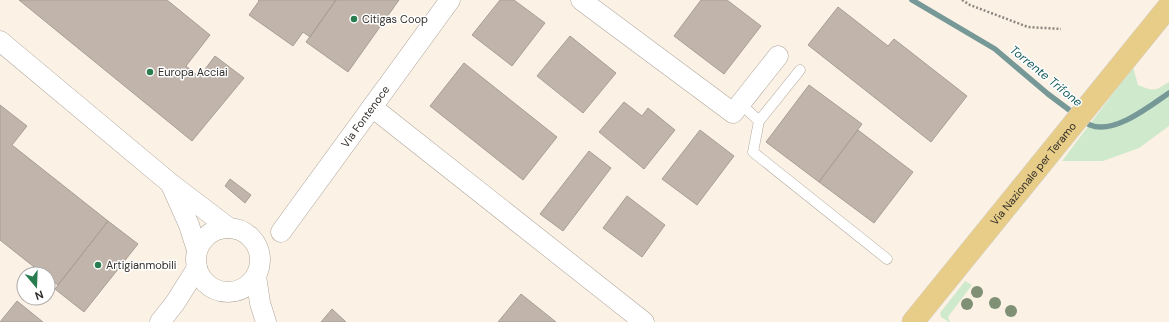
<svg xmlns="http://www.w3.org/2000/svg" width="1169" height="322" font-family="'DM Sans',sans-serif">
  <rect width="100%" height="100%" fill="#fbf1e5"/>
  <path fill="#cfe9cc" d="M1133,67L1138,85C1155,92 1154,91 1169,82V126L1139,148L1103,161H1062Z
    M965,281L972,285L948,317L950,322H949L941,317L940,313Z"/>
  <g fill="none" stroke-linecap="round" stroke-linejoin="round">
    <path stroke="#769998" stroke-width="5.5" d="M912,0L995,49L1048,94L1076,115
      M1082,120C1085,121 1088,124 1090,125C1114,135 1150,106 1169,93"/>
  </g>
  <path fill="#c1b5ab" stroke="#a99e95" d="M19,0H167L210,35L186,66L199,77L215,56L244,78L192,141Z
    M258,0H336L310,37L303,32L293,46L249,15L259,1Z
    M336,0H399L348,72L306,42Z
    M500,0H514L545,23L512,66L472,35Z
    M701,0H727L761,26L724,74L674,36Z
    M838,7L888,46L894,39L967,96L931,142L808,45Z
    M570,36L616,73L583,113L537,76Z
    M464,63L557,137L523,180L430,106Z
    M809,85L862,124L819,182L766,142Z
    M624,102L642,116L648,108L675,130L644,169L599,132Z
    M0,105L27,126L12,145L108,221L58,285L48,278V274H43L0,240Z
    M700,130L734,156L697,205L662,179Z
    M858,130L913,172L874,223L819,182Z
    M589,151L611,168L563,231L540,214Z
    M230,179L251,195L245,203L225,186Z
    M627,196L665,225L642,257L603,228Z
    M108,221L138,244L84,312L55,289Z
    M521,294L556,322H498Z
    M17,301L43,322H0Z
    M332,309L346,322H321Z"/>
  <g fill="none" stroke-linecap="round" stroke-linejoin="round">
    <defs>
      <path id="lane" d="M741,104L759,121L753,152L887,259
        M759,121L800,70"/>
      <g id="street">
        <path d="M581,0L733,113L778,56"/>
        <path d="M0,41L170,183L229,228"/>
        <path d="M372,107L644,322"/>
        <path d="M172,187L189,225L197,250"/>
        <circle cx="228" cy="260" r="32"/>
        <path id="s1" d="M281,232L450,0"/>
        <path d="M256,276L260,303L266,322"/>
        <path d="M160,322L175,303L197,268"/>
      </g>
      <g id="primary">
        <path id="s2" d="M913,322L1169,6"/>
      </g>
    </defs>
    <use href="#lane" stroke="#aea59a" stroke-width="11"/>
    <use href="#street" stroke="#aea59a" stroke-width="21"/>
    <use href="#primary" stroke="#d6d5d4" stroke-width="23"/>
    <path stroke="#8e8780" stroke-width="2.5" stroke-dasharray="2 2" stroke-linecap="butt" d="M962,0L970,5L1028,27L1061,29"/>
    <use href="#lane" stroke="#fff" stroke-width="10"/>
    <use href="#street" stroke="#fff" stroke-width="20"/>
    <use href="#primary" stroke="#e8cd88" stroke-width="22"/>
  </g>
  <g fill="#7f9074">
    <circle cx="977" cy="292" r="6"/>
    <circle cx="995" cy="303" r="6"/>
    <circle cx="967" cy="304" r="6"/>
    <circle cx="1011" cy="311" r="6"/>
  </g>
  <g fill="#287c4e" stroke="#fff" stroke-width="1.5">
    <circle cx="354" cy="19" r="4"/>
    <circle cx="150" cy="72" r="4"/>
    <circle cx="98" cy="265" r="4"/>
  </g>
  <g text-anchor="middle" stroke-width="3" stroke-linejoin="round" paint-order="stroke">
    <g font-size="11" fill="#312d29" stroke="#fff" text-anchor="start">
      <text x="362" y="23">Citigas Coop</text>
      <text x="158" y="76">Europa Acciai</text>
      <text x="106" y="269">Artigianmobili</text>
    </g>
    <g font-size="11" fill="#312d29" stroke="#fff">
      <text dy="4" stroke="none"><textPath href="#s1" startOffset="143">Via Fontenoce</textPath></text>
      <text dy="4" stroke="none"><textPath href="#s2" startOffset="191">Via Nazionale per Teramo</textPath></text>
    </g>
    <g font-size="12" font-style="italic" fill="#145b5c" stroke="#fff">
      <text transform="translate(1046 76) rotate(39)" y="4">Torrente Trifone</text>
    </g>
  </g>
  <g transform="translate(36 286) rotate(161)"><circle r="19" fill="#ffffff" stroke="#adaba9"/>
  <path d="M0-3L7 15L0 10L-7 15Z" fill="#287c4e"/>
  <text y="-6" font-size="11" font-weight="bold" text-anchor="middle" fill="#312d29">N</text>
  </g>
</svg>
